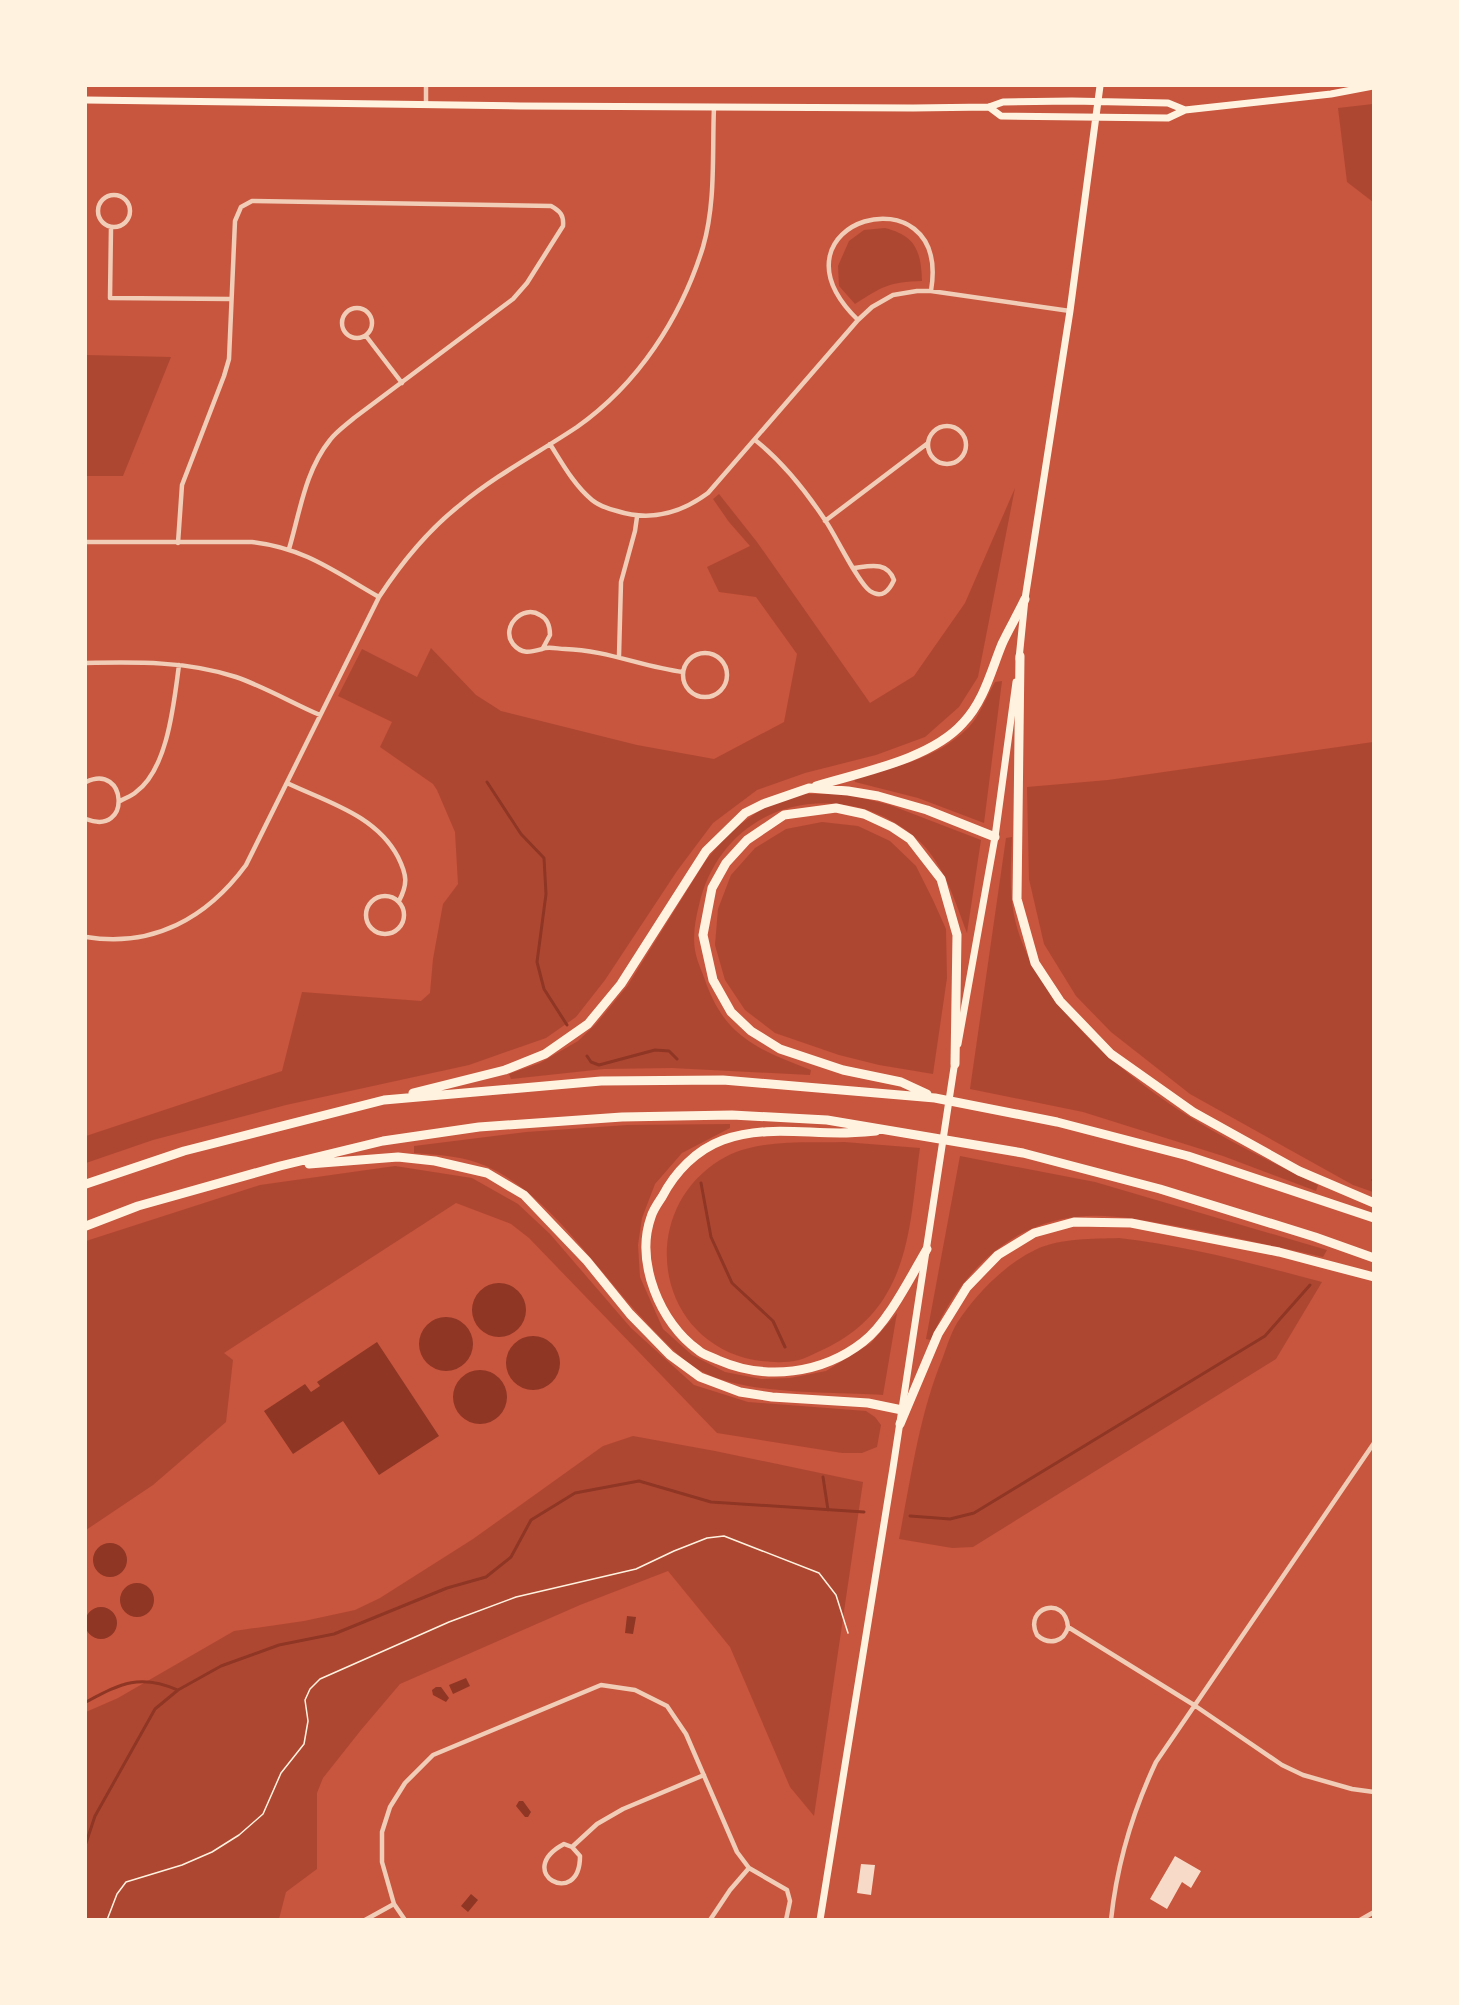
<svg xmlns="http://www.w3.org/2000/svg" width="1459" height="2005" font-family="'Nunito Sans',sans-serif">
  <rect width="100%" height="100%" fill="#c8553d"/>
  <path fill="#ae4732" d="M1373,104H1374L1373,202L1347,182L1338,108Z
    M885,228C916,236 921,251 922,281C889,282 883,286 855,304L839,286L838,266L849,241L864,230Z
    M86,355L171,357L123,476H86Z
    M1015,488L978,677L959,707L925,737L876,755L805,773L757,790L713,823L677,871L605,980L576,1017L546,1038L469,1065L286,1105L153,1140L86,1163V1136L282,1071L302,992L421,1001L430,993L433,959L443,904L458,884L455,832L437,790L433,784L380,747L392,722L338,696L362,649L417,677L431,648L476,695L501,711L637,745L714,759L784,722L797,654L756,597L719,592L707,567L750,546L729,522L713,499L719,494L757,542L870,703L914,676L965,603Z
    M1002,681L984,823L918,798L855,782L854,778C896,767 937,759 969,727C980,715 987,696 995,682Z
    M1373,742H1374L1373,1192L1353,1185L1190,1094L1111,1032L1076,996L1044,944L1029,879L1027,787L1108,780Z
    M804,794H846L890,805L981,840L967,933C956,904 947,873 926,848C908,828 882,813 857,807C783,790 716,831 699,905C695,921 692,938 696,955C698,963 702,972 705,980C711,998 721,1017 735,1030C756,1050 785,1060 811,1070L810,1075L672,1068L604,1069L511,1079L509,1074L540,1063L578,1041L596,1024L628,985L706,860L730,832L772,801Z
    M822,822L858,826L890,841L916,866L933,900L946,929L947,978L933,1074L879,1065L839,1055L775,1033L745,1010L725,980L715,945L718,909L731,875L755,848L786,829Z
    M1012,837C1011,862 1009,890 1014,915C1031,1000 1122,1075 1193,1119C1233,1144 1276,1164 1318,1185L1316,1191L1223,1156L1083,1112L970,1089L1006,838Z
    M730,1124V1128L682,1153L655,1184L642,1218L638,1245L640,1277L663,1329L692,1355L725,1372L761,1379L790,1378L826,1371L871,1343L897,1313L883,1395C832,1392 747,1395 703,1372C683,1362 660,1337 645,1321C596,1270 551,1195 486,1166C464,1156 438,1155 414,1153V1146L526,1132L627,1125Z
    M844,1142L920,1148C913,1196 912,1251 887,1293C872,1320 847,1339 820,1351C813,1354 806,1358 799,1360C782,1364 762,1362 745,1358C653,1332 639,1210 720,1160C755,1138 804,1143 844,1142Z
    M960,1156L1095,1182L1327,1250L1323,1257C1272,1246 1222,1234 1171,1225C1140,1220 1108,1213 1076,1217C1007,1224 956,1278 931,1340L926,1339Z
    M395,1166L472,1178L518,1204L550,1234L631,1328L694,1385L748,1402L866,1411L875,1417L881,1425L877,1447L862,1453H842L717,1433L529,1238L511,1224L456,1203L224,1353L233,1360L226,1422L153,1485L86,1530V1241L260,1185Z
    M1119,1238C1188,1246 1255,1264 1322,1282L1276,1359L973,1547L952,1548L899,1539C911,1478 919,1415 943,1357C947,1346 951,1333 957,1323C976,1294 1005,1264 1037,1249C1061,1238 1093,1239 1119,1238Z
    M633,1436L715,1451L863,1482L814,1816L790,1787L730,1647L668,1571L580,1605L400,1684L361,1730L323,1778L317,1793V1869L286,1892L279,1919H86V1712L118,1698L234,1631L304,1621L355,1610L380,1598L473,1539L603,1446Z"/>
  <path fill="#8f3625" d="M472 1310a27 27 0 1 1 54 0a27 27 0 1 1-54 0Z
    M419 1344a27 27 0 1 1 54 0a27 27 0 1 1-54 0Z
    M506 1363a27 27 0 1 1 54 0a27 27 0 1 1-54 0Z
    M377,1342L439,1436L379,1475L343,1421L293,1454L264,1411L305,1384L311,1392L320,1386L317,1382Z
    M453 1397a27 27 0 1 1 54 0a27 27 0 1 1-54 0Z
    M93 1560a17 17 0 1 1 34 0a17 17 0 1 1-34 0Z
    M120 1600a17 17 0 1 1 34 0a17 17 0 1 1-34 0Z
    M85 1623a16 16 0 1 1 32 0a16 16 0 1 1-32 0Z
    M627,1616L636,1617L633,1634L625,1633Z
    M466,1678L470,1686L453,1694L449,1685Z
    M436,1687H441L449,1698L446,1702L433,1695L432,1690Z
    M519,1801H523L531,1812L528,1817H525L516,1806Z
    M471,1894L478,1900L468,1912L461,1906Z"/>
  <g fill="none" stroke-linecap="round" stroke-linejoin="round">
    <path stroke="#8f3625" stroke-width="3" d="M487,782L521,834L544,858L546,894L537,962L544,989L567,1025
      M587,1056L591,1062L599,1065L655,1050L669,1051L677,1059
      M1373,1180L1374,1179
      M701,1183L711,1237L732,1283L773,1321L785,1347
      M823,1477L828,1510
      M910,1516L950,1519L974,1513L1265,1336L1310,1285
      M86,1702C120,1684 139,1673 178,1690
      M86,1843L95,1816L155,1709L178,1690L221,1666L279,1645L334,1634L447,1588L486,1577L511,1557L531,1520L575,1493L639,1481L711,1502L864,1512"/>
  </g>
  <path fill="#f7dbc8" d="M1175,1856L1201,1871L1191,1888L1182,1882L1167,1909L1150,1899Z
    M861,1864L875,1865L871,1895L857,1893Z"/>
  <g fill="none" stroke-linecap="round" stroke-linejoin="round">
    <path stroke="#fff3e0" stroke-width="1.5" d="M107,1920L117,1894L126,1882L182,1865L212,1852L239,1835L263,1814L281,1773L304,1744L308,1721L305,1700L310,1689L320,1679L449,1622L516,1597L636,1569L674,1551L707,1538L724,1536L819,1573L836,1595L848,1633"/>
    <path stroke="#f1ccb7" stroke-width="4.5" d="M426,104V86
      M98 211a16 16 0 1 1 32 0a16 16 0 1 1-32 0Z
      M111,227L110,298L230,299
      M342 323a15 15 0 1 1 30 0a15 15 0 1 1-30 0Z
      M858,320C757,221 952,166 931,291
      M366,336L402,383
      M928 445a19 19 0 1 1 38 0a19 19 0 1 1-38 0Z
      M755,440C783,462 805,490 825,520C835,534 858,583 870,591C882,599 889,591 894,580C887,561 870,566 854,568
      M550,444C562,463 574,485 592,500C598,505 609,509 617,511C651,522 681,513 708,493L858,320L872,307L893,295L917,291H931L1070,311
      M825,521L928,443
      M86,542H252C305,548 335,572 379,597
      M178,543L182,485L224,376L229,359L235,221L241,207L252,201L551,206C560,211 564,215 563,226L527,283L513,299L354,418C346,425 336,432 330,440C305,471 300,512 289,549
      M543,648L550,635C550,626 548,619 540,615C523,604 500,627 513,644C522,655 531,652 542,649C548,646 558,649 565,649C606,650 643,667 683,672
      M683 675a22 22 0 1 1 44 0a22 22 0 1 1-44 0Z
      M619,656L621,582L635,531L637,517
      M86,663C136,662 188,661 236,677C265,687 292,703 320,715
      M86,782C127,762 132,837 86,819
      M287,783C327,802 376,815 398,857C407,875 408,884 399,901
      M120,801C125,798 132,796 136,792C168,769 174,702 179,665
      M366 915a19 19 0 1 1 38 0a19 19 0 1 1-38 0Z
      M86,937C153,948 207,918 246,865L379,597C402,562 427,531 460,505C496,475 538,453 577,427C638,384 681,318 703,247C716,202 712,154 714,107
      M1068,1627C1064,1642 1049,1646 1037,1635C1023,1608 1065,1594 1068,1627L1194,1705L1282,1765L1303,1775L1352,1789L1374,1792
      M572,1847L580,1856C580,1910 512,1872 564,1844L572,1847L597,1824L623,1809L704,1775
      M365,1920L394,1904
      M405,1920L394,1904L382,1862V1832L390,1807L405,1783L433,1755L601,1685L635,1690L667,1706L686,1734L737,1852L749,1868L787,1890L790,1901L786,1920
      M710,1920L730,1890L749,1868
      M1111,1920C1117,1863 1132,1813 1156,1762L1374,1443
      M1360,1920L1374,1912"/>
    <path stroke="#fff3e0" stroke-width="7" d="M86,100L521,106L913,108L989,107L1003,102L1072,101L1168,103L1185,110
      M989,107L1001,116L1168,118L1185,110L1331,94L1373,86
      M1019,659L1025,599L1070,311L1100,86
      M958,1044L995,837L1016,682
      M820,1920L893,1468L955,1061"/>
    <path stroke="#fff3e0" stroke-width="9" d="M1020,656L1017,899L1035,963L1060,1001L1111,1054L1193,1112L1299,1171L1374,1203
      M816,786C862,772 931,759 963,723C984,701 991,671 1002,644C1009,629 1018,614 1025,599
      M413,1093L505,1070L545,1054L588,1024L621,984L706,851L745,813L763,804L809,788L848,791L878,796L927,810L995,837
      M927,1094L901,1082L843,1070L780,1049L751,1031L731,1012L713,980L703,935L712,888L726,863L747,840L784,815L836,808L864,814L892,827L910,839L941,879L957,935L955,1064
      M876,1131C864,1132 852,1133 840,1133C800,1133 762,1126 723,1140C696,1150 675,1172 662,1197C658,1203 653,1210 651,1217C635,1262 660,1323 698,1350C703,1355 712,1357 718,1360C766,1381 822,1374 863,1342C888,1323 911,1276 927,1249
      M309,1164L398,1157L435,1161L487,1173L524,1195L587,1261L630,1314L670,1355L700,1377L740,1392L772,1397L868,1403L902,1410
      M86,1184L184,1151L384,1100L601,1081L723,1080L935,1098L1057,1122L1188,1156L1374,1218
      M86,1226L138,1206L280,1166L383,1141L479,1127L622,1117L732,1115L827,1120L1023,1153L1160,1189L1315,1237L1374,1258
      M900,1424L938,1334L967,1287L998,1255L1034,1233L1074,1222L1131,1223L1279,1252L1374,1277"/>
  </g>
  <rect width="1459" height="2005" fill="none" stroke="#fff3e0" stroke-width="174"/>
</svg>
